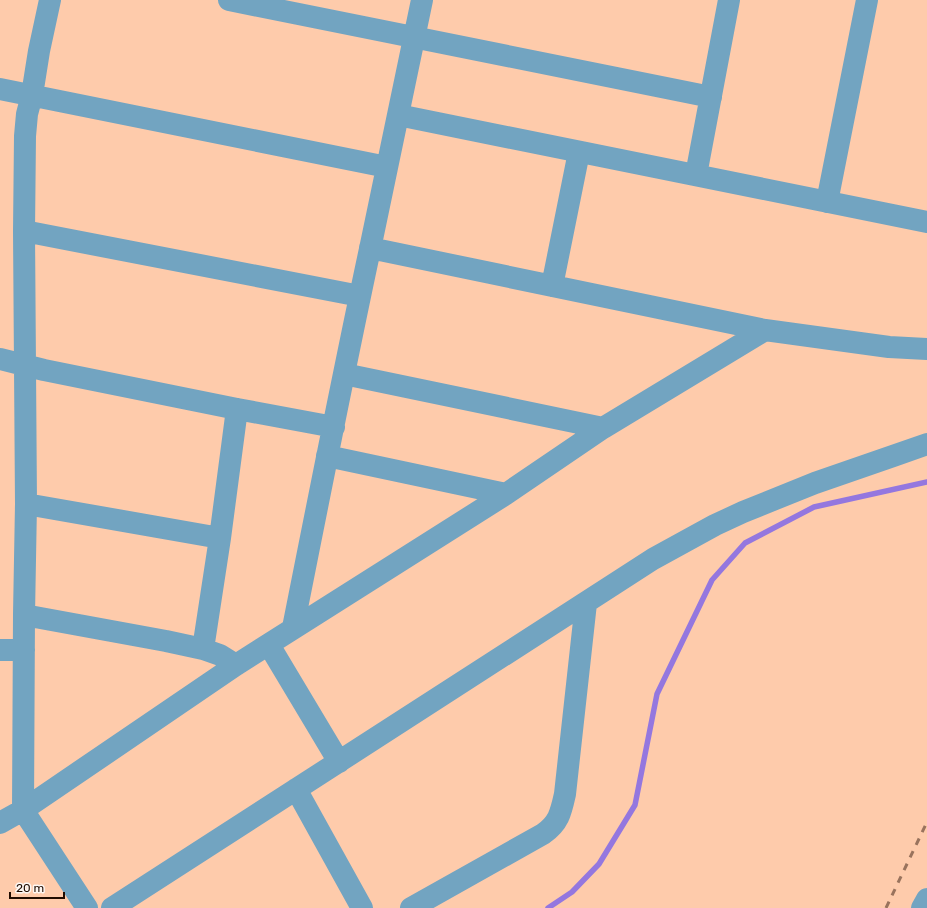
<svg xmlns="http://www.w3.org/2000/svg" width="927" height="908" font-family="Rubik,sans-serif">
  <rect width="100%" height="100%" fill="#fecbab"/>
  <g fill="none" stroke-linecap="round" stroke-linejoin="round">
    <path stroke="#9477df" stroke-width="5.5" d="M548,908L572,892L599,864L635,805L657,694L712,580L745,543L814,507L927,482"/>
    <path stroke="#72a4c1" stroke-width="22" d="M50,0L39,51L32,95L27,114L25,136L24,231L26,504L24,615L23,810L87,908
      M229,0L711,97
      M0,89L387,167
      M398,115L927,222
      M696,175L729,0
      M827,202L867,0
      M24,231L360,296
      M370,248L765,330L889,347L927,349
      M552,286L579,152
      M0,359L44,370L237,409L334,427
      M344,374L603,428
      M327,456L506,494
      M26,504L220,538
      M24,615L166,641L203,649L220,655L236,665
      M293,628C318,502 343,375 370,249C387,166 405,83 422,0
      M269,645L339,762
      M203,649L220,538L237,409
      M0,650H24
      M296,789L362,908
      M0,823L23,810L236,665L506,494L603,428L765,330
      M112,908L653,559L715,525L743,512L815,483L893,456L927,444
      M411,908L543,834C559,823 561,812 565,794L586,603
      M922,908L927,899"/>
    <path stroke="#99735d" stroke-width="3" stroke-dasharray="7 7" stroke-linecap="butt" d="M886,908L927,822"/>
  </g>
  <path d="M10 892v6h54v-6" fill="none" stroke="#210c00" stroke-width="2"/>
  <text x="16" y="892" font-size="12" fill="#210c00" stroke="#fdf7f3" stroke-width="3" paint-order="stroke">20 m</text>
</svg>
